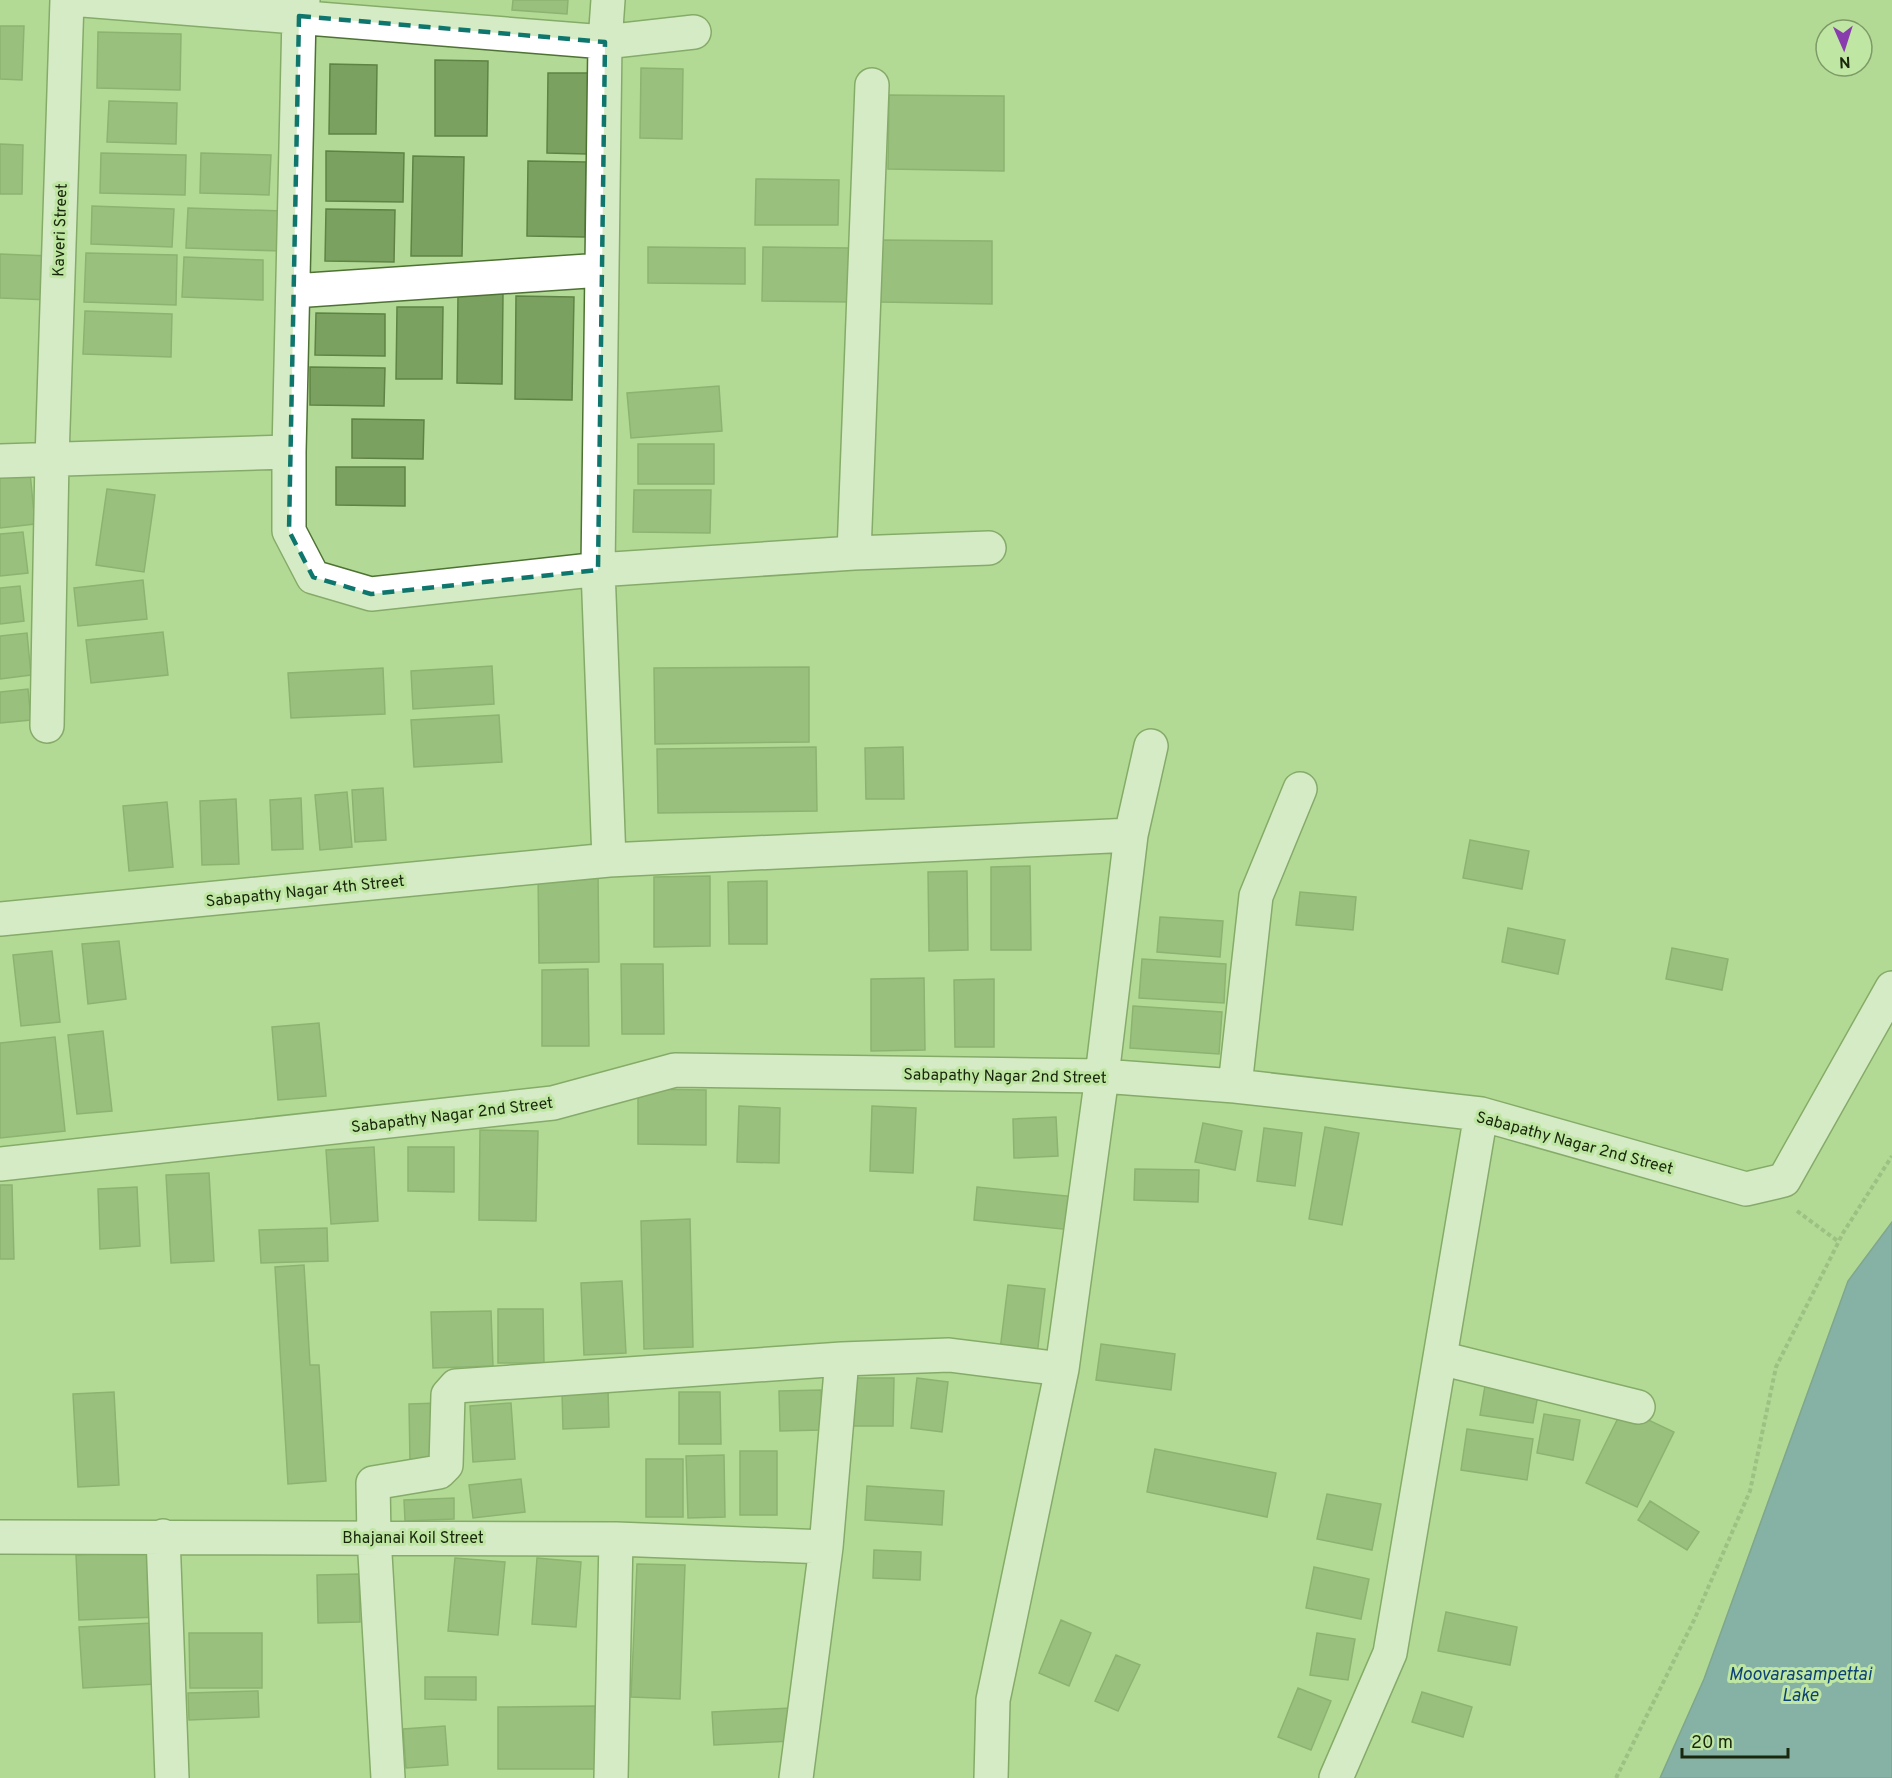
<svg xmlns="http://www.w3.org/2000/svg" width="1892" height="1778" font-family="Overpass,sans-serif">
  <rect width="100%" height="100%" fill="#b2da96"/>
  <path fill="#5081b9" stroke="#406685" stroke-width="1.5" d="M1892,1222V1778H1660L1704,1679L1848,1281Z"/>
  <path fill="#7aa15f" stroke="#5f8344" stroke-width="1.5" d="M513,0H568L567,14L512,10Z
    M0,26H24L22,80L0,79Z
    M98,32L181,34L180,90L97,88Z
    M435,60L488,61L487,136H435Z
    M330,64L377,65L376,134H329Z
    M641,68L683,69L682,139L640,138Z
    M548,73H588L587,154L547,153Z
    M889,95L1004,96V171L888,169Z
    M109,101L177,103L176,144L107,142Z
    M0,144L23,145L22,194H0Z
    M326,151L404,153L403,202L326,201Z
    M101,153L186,155L185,195L100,193Z
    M201,153L271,155L269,195L200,193Z
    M413,156L464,157L462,256H411Z
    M528,161L586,162L585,237L527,236Z
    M756,179L839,180L838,225H755Z
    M92,206L174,209L172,247L91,244Z
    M188,208L283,211L282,251L186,248Z
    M326,209L395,210L394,262L325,261Z
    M881,240L992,241V304L880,302Z
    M648,247L745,248V284L648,283Z
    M763,247L849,248V302L762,301Z
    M86,253L177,255L176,305L84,302Z
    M0,254L51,256L50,300L0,298Z
    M184,257L263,260V300L182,297Z
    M458,294H503L502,384L457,383Z
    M516,296L574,297L572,400L515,399Z
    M397,307H443L442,379H396Z
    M85,311L172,314L171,357L83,354Z
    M316,313L385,314V356L315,355Z
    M310,367L385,368L384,406L310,405Z
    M719,386L722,431L631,438L627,393Z
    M352,419L424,420L423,459L352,458Z
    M638,444H714V484H638Z
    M336,467H405V506L336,505Z
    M30,472L35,524L0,528V475Z
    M107,489L155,495L144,572L96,565Z
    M634,490H711L710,533L633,532Z
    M23,532L28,573L0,576V534Z
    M143,580L147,619L78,626L74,588Z
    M20,586L24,621L0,624V588Z
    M163,632L168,675L91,683L86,640Z
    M27,633L31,675L0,679V636Z
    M492,666L494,704L413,709L411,671Z
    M809,667V742L655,744L654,668Z
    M383,668L385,714L291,718L288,673Z
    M28,689L31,720L0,723V692Z
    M499,715L502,762L414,767L411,720Z
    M816,747L817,811L658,813L657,749Z
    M903,747L904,799H866L865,748Z
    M383,788L386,840L355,842L352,790Z
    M347,792L352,847L320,850L315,795Z
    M301,798L303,849L272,850L270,800Z
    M236,799L239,864L202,865L200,801Z
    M167,802L173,867L129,871L123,806Z
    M1470,840L1529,851L1522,889L1463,878Z
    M1030,866L1031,950H991V867Z
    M538,871H598L599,962L539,963Z
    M967,871L968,950L929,951L928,872Z
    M710,876V946L654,947V877Z
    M767,881V944H729L728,882Z
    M1300,892L1356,897L1353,930L1296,925Z
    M1160,917L1223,921L1220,957L1157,952Z
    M1508,928L1565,940L1558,974L1502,962Z
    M119,941L126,999L88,1004L82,944Z
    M1672,948L1728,959L1722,990L1666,979Z
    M52,951L60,1022L21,1026L13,955Z
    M1142,959L1226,964L1224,1003L1139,998Z
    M621,964H663L664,1034H622Z
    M588,969L589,1046H542V970Z
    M924,978L925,1050L871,1051V979Z
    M994,979V1047H955L954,980Z
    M1133,1006L1222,1012L1219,1054L1130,1048Z
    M319,1023L326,1096L278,1100L272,1027Z
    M103,1031L112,1111L77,1114L68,1035Z
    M55,1037L65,1131L0,1138V1043Z
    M638,1089L706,1090V1145L638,1144Z
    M739,1106L780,1108L779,1163L737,1162Z
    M872,1106L916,1108L913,1173L870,1171Z
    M1056,1117L1058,1156L1014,1158L1013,1119Z
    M1203,1123L1242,1131L1235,1170L1195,1162Z
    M1325,1127L1359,1133L1342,1225L1309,1219Z
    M1264,1128L1302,1133L1295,1186L1257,1181Z
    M480,1130L538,1131L536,1221L479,1220Z
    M374,1147L378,1221L331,1224L326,1150Z
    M408,1147H454V1192L408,1191Z
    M1135,1169L1199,1170L1198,1202L1134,1200Z
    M209,1173L214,1261L171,1263L166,1175Z
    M0,1185H12L14,1259H0Z
    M137,1187L140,1246L100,1249L98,1189Z
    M977,1187L1076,1197L1072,1230L974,1220Z
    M690,1219L693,1347L644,1349L641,1221Z
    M327,1228L328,1261L261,1263L259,1230Z
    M304,1265L310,1365H319L326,1481L288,1484L275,1267Z
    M622,1281L626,1353L584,1355L581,1283Z
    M1008,1285L1045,1289L1037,1355L1000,1350Z
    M498,1309H543L544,1363H498Z
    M491,1311L493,1366L433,1368L431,1312Z
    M1101,1344L1175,1354L1171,1390L1096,1380Z
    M852,1378H894L893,1426H852Z
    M917,1378L948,1382L942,1432L911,1428Z
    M1486,1380L1539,1389L1533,1423L1480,1415Z
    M608,1390L609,1427L563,1429L562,1392Z
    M821,1390L822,1430L780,1431L779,1391Z
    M114,1392L119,1485L78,1487L73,1394Z
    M679,1392H720L721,1444H679Z
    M438,1403L439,1461L410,1462L409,1404Z
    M511,1403L515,1459L473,1462L470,1406Z
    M1623,1408L1674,1432L1637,1507L1586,1483Z
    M1544,1414L1580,1420L1573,1460L1537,1453Z
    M1467,1429L1533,1439L1527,1480L1461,1470Z
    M1155,1449L1276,1473L1267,1517L1147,1492Z
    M740,1451H777V1515H740Z
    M724,1455L725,1517L688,1518L686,1456Z
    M646,1459H683V1517H646Z
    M521,1479L525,1512L473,1518L469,1485Z
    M867,1486L944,1491L942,1525L865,1520Z
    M1327,1494L1381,1504L1372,1550L1317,1539Z
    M454,1498V1519L405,1521L404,1500Z
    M1650,1501L1699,1532L1687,1550L1638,1520Z
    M874,1550L921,1552L920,1580L873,1578Z
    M156,1551L159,1617L79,1620L76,1555Z
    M455,1558L505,1562L498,1635L448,1631Z
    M537,1558L581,1562L576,1627L532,1624Z
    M637,1564L685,1565L680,1699L631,1697Z
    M1314,1567L1369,1579L1361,1619L1306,1608Z
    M359,1574L360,1622L318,1623L317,1575Z
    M1446,1612L1517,1627L1510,1665L1438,1651Z
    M1061,1620L1091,1633L1069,1686L1039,1673Z
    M152,1623L156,1684L83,1688L79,1627Z
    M189,1633H262V1688H190Z
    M1317,1633L1355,1639L1348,1680L1310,1675Z
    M1116,1655L1140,1665L1118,1711L1095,1701Z
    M425,1677H476V1700L425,1699Z
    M1298,1688L1331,1701L1311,1750L1278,1737Z
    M258,1691L259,1717L189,1720L188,1693Z
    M1422,1692L1472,1707L1463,1737L1412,1722Z
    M595,1706L596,1769H498V1707Z
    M790,1708L792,1741L714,1745L712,1712Z
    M445,1726L448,1765L406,1768L403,1729Z"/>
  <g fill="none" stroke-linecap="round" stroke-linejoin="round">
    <defs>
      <path id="minor" d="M83,0L605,42L694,32
        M303,0L299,16L289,452V531L313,577L371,594L582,571L854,553L989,548
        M608,0L605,42L598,569L609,860L1131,835
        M293,291L602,270
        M0,461L289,452
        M854,553L872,85
        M47,726L52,459L67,0
        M0,919L609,860
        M1235,1086L1256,896L1300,789
        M0,1164L553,1103L675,1070L1102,1076L1235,1086L1481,1114L1746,1189L1784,1180L1892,988
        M1440,1358L1638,1407
        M842,1359L949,1355L1062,1369
        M163,1536L172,1778
        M0,1537L616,1539L826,1547
        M388,1778L374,1537L373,1483L439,1472L446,1465L448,1395L456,1386L842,1359L826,1547L796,1778
        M611,1778L616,1539
        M991,1778L993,1700L1062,1369L1102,1076L1131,835L1151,746
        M1336,1778L1390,1653L1481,1114"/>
    </defs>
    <use href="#minor" stroke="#4e7233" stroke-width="36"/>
    <path stroke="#83a36c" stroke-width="4" stroke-dasharray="4.5 3" stroke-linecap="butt" d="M1797,1211L1839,1242
      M1616,1778L1695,1618L1750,1491L1776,1367L1843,1233L1892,1156"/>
    <use href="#minor" stroke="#fff" stroke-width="33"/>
  </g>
  <path d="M0 0H1892V1778H0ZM299,16L605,42L598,570L371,594L313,577L289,531Z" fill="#b2da96" fill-opacity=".55" fill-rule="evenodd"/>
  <path fill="none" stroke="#0f766e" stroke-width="4.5" stroke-dasharray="12 8" stroke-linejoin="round" d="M299,16L605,42L598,570L371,594L313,577L289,531Z"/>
  <g text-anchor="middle" stroke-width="6" stroke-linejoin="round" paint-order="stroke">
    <g font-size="16" fill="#19270d" stroke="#bfe7a3">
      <text transform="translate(59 230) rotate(-88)" y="6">Kaveri Street</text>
      <text transform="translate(305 890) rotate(-6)" y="6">Sabapathy Nagar 4th Street</text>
      <text transform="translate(1005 1075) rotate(1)" y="6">Sabapathy Nagar 2nd Street</text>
      <text transform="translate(452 1114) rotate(-7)" y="6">Sabapathy Nagar 2nd Street</text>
      <text transform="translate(1575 1142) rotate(15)" y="6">Sabapathy Nagar 2nd Street</text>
      <text x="413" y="1543">Bhajanai Koil Street</text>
    </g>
    <g font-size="18" font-style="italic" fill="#0d4277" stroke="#bfe7a3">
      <text x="1800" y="1680">Moovarasampettai<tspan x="1800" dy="21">Lake</tspan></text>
    </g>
  </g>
  <g transform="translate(1844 48) rotate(177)"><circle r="28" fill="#bfe7a3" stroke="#7d9a67" stroke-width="1.5"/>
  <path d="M0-4.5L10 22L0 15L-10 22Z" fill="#893cad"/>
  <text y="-9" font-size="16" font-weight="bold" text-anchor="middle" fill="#19270d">N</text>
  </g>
  <path d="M1682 1748v9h106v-9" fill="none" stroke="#19270d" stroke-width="3"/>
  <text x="1691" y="1748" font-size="18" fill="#19270d" stroke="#bfe7a3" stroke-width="4.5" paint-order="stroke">20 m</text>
</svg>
